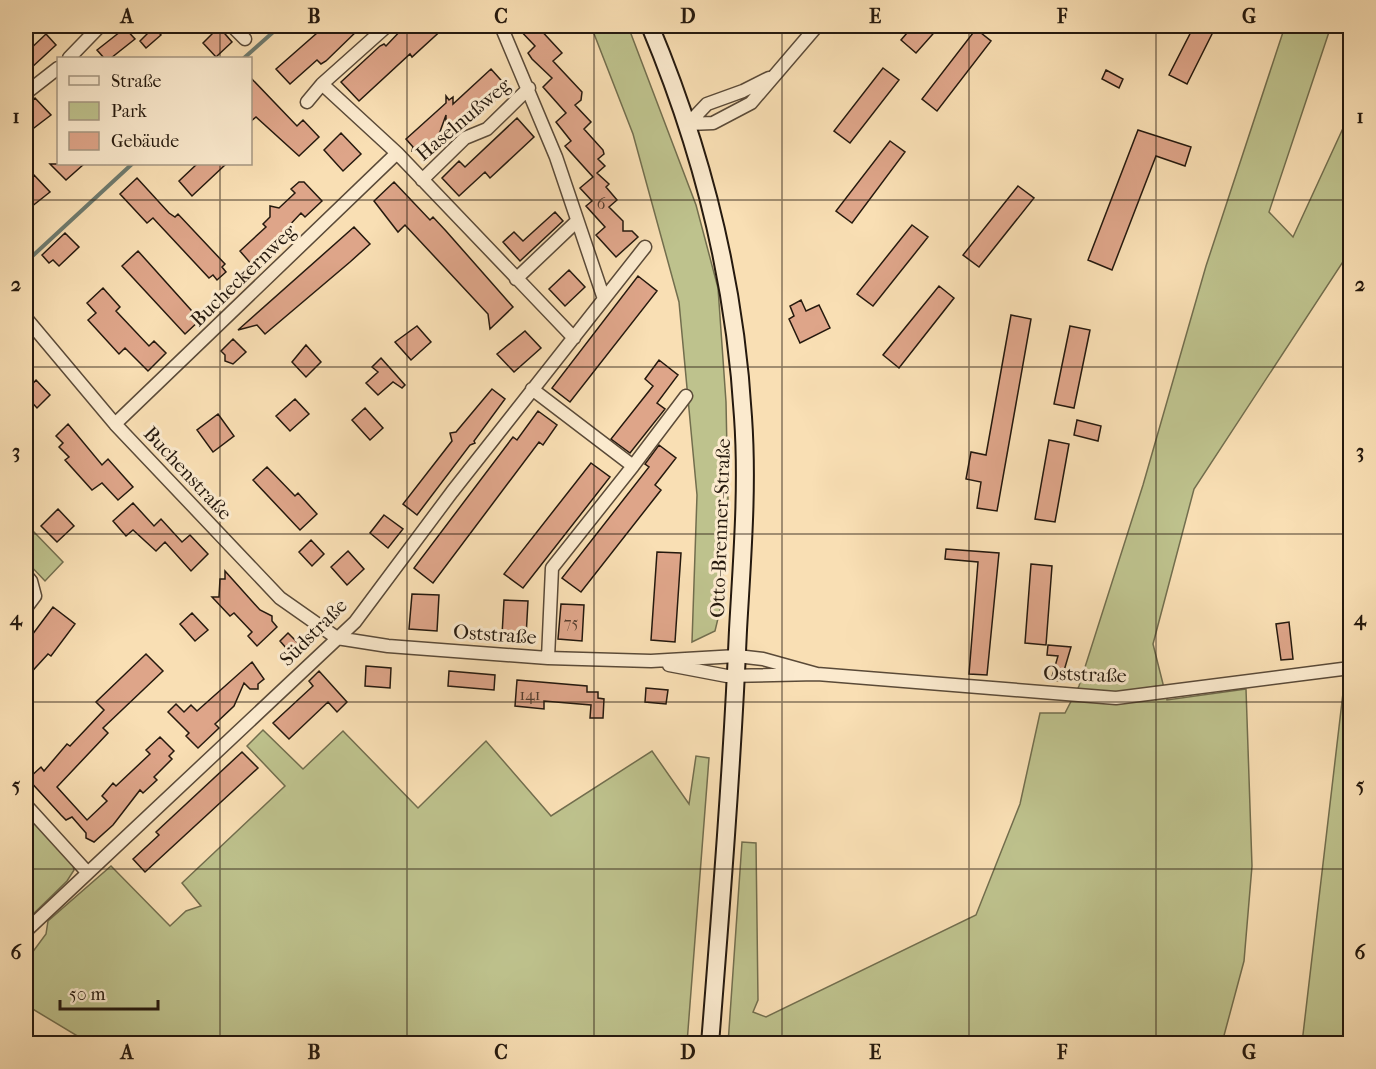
<svg xmlns="http://www.w3.org/2000/svg" width="1376" height="1069" font-family="'IM FELL French Canon',serif">
  <rect width="100%" height="100%" fill="#f9dfb4"/>
  <filter id="stains"><feTurbulence type="fractalNoise" baseFrequency=".00333" numOctaves="4"/><feColorMatrix values="0 0 0 0 .2 0 0 0 0 .09 0 0 0 0 .02 0 0 0 .5 -.17"/></filter>
  <radialGradient id="worn" r=".72"><stop offset=".6" stop-color="#630" stop-opacity="0"/><stop offset="1" stop-color="#630" stop-opacity=".3"/></radialGradient>
  <path fill="#bec28d" stroke="#726e4e" stroke-width="1.5" d="M591,26H628L696,205L718,288L726,402L728,500L721,606L715,631L692,642L697,495L679,302L633,134Z
    M1285,26H1331L1269,212L1293,237L1350,113V251L1194,489L1153,644L1167,700L1246,689L1252,866L1244,961L1222,1043L728,1044L742,842L756,843L758,1000L753,1012L766,1017L976,915L1020,804L1040,713H1065L1079,686L1143,485L1206,266Z
    M33,531L63,562L45,581L26,561V538Z
    M1345,676H1350V1043H1302Z
    M263,730L303,769L343,731L418,808L486,741L551,816L652,751L689,804L696,756L709,758L687,1043H89L26,1005V961L46,934L48,921L111,866L170,926L186,911L201,906L182,883L285,786L247,746Z
    M26,812L72,860L74,870L67,881L26,921Z"/>
  <g fill="none" stroke-linecap="round" stroke-linejoin="round">
    <path stroke="#6e7b6f" stroke-width="4" d="M244,58L280,26
      M26,262L132,164"/>
  </g>
  <path fill="#dea589" stroke="#25190e" stroke-width="1.5" d="M325,26H362L326,61L321,64L317,60L290,84L276,69Z
    M405,26H446L412,57L410,54L359,101L341,82L380,46L384,44L386,46Z
    M516,26H537L562,53L553,61L582,92L581,100L575,105L591,122L584,129L603,150L604,154L598,159L605,166L597,173L609,184L606,187L617,200L609,207L623,221V231H632L638,237L616,257L596,235L605,227L586,206L592,201L580,188L593,177L565,146L571,141L556,122L566,113L543,87L552,78L532,59L528,53L535,46Z
    M913,26H940L916,53L901,40Z
    M1194,26H1216L1187,84L1169,75Z
    M154,27L161,35L146,48L140,41Z
    M219,27L232,42L216,57L203,43Z
    M125,28L135,39L111,58H104L97,50Z
    M976,29L991,41L937,111L922,99Z
    M46,34L56,45L30,69L26,64V53Z
    M883,68L899,80L850,143L834,131Z
    M491,69L508,88L480,115L475,110L446,137V115L432,154L428,153L423,158L417,151H412L413,147L406,139L446,103V96L449,100L453,97V104Z
    M1106,70L1123,79L1119,88L1102,79Z
    M250,77L297,126L303,120L319,137L299,156L256,117L250,122Z
    M35,98L51,115L26,134V107Z
    M517,118L534,137L490,178L485,172L459,196L442,178L459,161L465,167Z
    M1138,130L1191,147L1185,166L1156,156L1112,270L1088,260Z
    M341,133L361,154L343,171L324,150Z
    M890,141L905,152L852,223L836,211Z
    M50,164H84L66,180Z
    M197,164H226L192,196L179,181Z
    M34,175L50,192L26,211V183Z
    M137,178L169,213L175,217L178,214L225,264L222,267L226,272L217,280L213,275L209,278L153,218L147,223L120,194Z
    M299,182H304L322,201L305,217L301,213L252,265L240,251L266,227L263,224L270,217V206L279,208L295,193L291,189Z
    M394,182L430,220L433,217L446,231L513,307L490,329L488,314L405,225L398,232L374,201Z
    M1018,186L1034,198L979,267L963,255Z
    M555,212L563,221L520,261L503,242L514,232L523,241Z
    M912,225L928,237L873,306L857,294Z
    M354,227L370,244L350,262L265,334L257,325L238,330Z
    M65,233L79,247L59,266L53,260L49,263L42,255Z
    M138,251L200,320L185,334L122,266Z
    M569,270L585,287L565,306L549,289Z
    M638,276L657,291L570,402L552,388Z
    M939,286L954,298L899,368L883,355Z
    M103,288L120,307L116,311L149,346L154,341L166,353L148,371L125,348L119,354L88,320L96,313L87,303Z
    M801,300L806,311L819,305L830,328L800,343L789,319L794,316L790,306Z
    M1011,315L1031,319L997,511L977,508L981,482L966,479L971,452L986,455Z
    M417,326L431,342L411,360L395,342Z
    M1070,326L1090,330L1074,408L1054,404Z
    M525,331L541,348L514,372L497,354Z
    M233,339L246,352L233,364L225,361V355L221,351Z
    M306,345L321,362L306,377L292,362Z
    M381,358L405,385L402,388L393,382L378,395L366,383L378,372L372,367Z
    M659,360L678,375L657,403L665,409L630,453L611,439L653,386L645,379Z
    M36,380L50,395L37,408L26,396V391Z
    M492,389L505,399L474,441L475,443L470,445L417,515L403,504L452,441L450,433L456,432Z
    M295,399L309,414L290,431L276,416Z
    M365,408L383,428L370,440L352,420Z
    M538,411L557,425L543,445L539,442L433,583L414,568L513,437L517,440Z
    M218,414L234,436L213,452L197,430Z
    M1077,420L1101,426L1098,441L1074,435Z
    M68,424L102,465L108,459L133,487L118,500L102,483L92,490L65,460L69,457L59,447L63,443L56,436Z
    M1049,440L1069,444L1055,522L1035,519Z
    M659,445L676,458L655,485L661,490L581,592L562,578L649,467L645,464Z
    M591,463L610,477L523,588L504,574Z
    M267,467L295,496L298,493L317,514L300,530L253,480Z
    M133,503L154,526L161,519L182,542L190,535L208,554L191,571L165,542L156,551L133,530L126,536L113,521Z
    M58,509L74,526L57,542L41,526Z
    M384,515L403,529L388,548L370,533Z
    M311,540L324,554L312,566L299,552Z
    M946,549L999,553L987,675L969,674L978,562L945,559Z
    M348,551L364,569L347,585L331,567Z
    M657,552L681,553L675,642L651,640Z
    M1031,564L1052,566L1046,645L1025,643Z
    M225,571L260,610L272,616V621L277,627L257,646L248,636L252,632L234,613L230,616L212,597H219L220,579H225Z
    M412,594L439,595L437,631L409,629Z
    M504,600L528,601L526,637L502,635Z
    M561,604L584,605L582,641L558,639Z
    M53,607L75,624L51,656L48,654L26,678V643Z
    M192,613L208,630L195,641L180,624Z
    M1289,622L1293,659L1281,660L1276,624Z
    M288,633L301,646L300,651L296,658L287,664L279,656L287,649L280,641Z
    M1048,645L1071,647L1061,681L1051,680L1058,656L1047,655Z
    M146,654L163,671L103,728L108,733L57,787L87,820L107,801L102,796L113,783L116,786L150,754L146,750L160,737L174,751L169,756L172,759L154,777L157,780L143,793L140,790L113,825L94,842L86,838V833L72,817L66,820L61,815L28,779L41,767L44,771L67,744L70,746L104,710L96,702Z
    M252,662L264,679L258,684V689H250L244,683L234,706L215,724L219,728L198,748L186,736L189,733L168,712L176,704L184,712L191,705L197,711Z
    M366,666L391,668L390,688L365,686Z
    M319,671L347,702L337,712L328,702L289,739L273,723L313,686L309,681Z
    M449,671L495,675L494,690L448,686Z
    M517,680L587,686V692H598V698L604,699L603,718H590L591,705L544,701V709L515,706Z
    M646,688L668,690L666,704L645,702Z
    M242,752L258,768L145,872L133,859L159,835L156,832Z"/>
  <g fill="none" stroke-linecap="round" stroke-linejoin="round">
    <defs>
      <path id="minor" d="M232,26L245,39
        M501,26L556,157L604,299
        M69,58L100,26
        M322,84L397,153L574,338
        M26,93L58,68
        M307,102L322,84L387,26
        M688,124L713,123L751,103L817,26
        M688,124L707,104L743,91L769,78
        M422,180L465,138L487,129L529,88
        M516,279L577,221
        M26,318L115,424L280,598L337,638L388,646L548,658L651,661L737,656L763,659L817,674
        M532,389L633,466L552,568L548,658
        M115,424L397,153
        M633,466L686,396
        M26,575L31,581L35,596L26,608
        M669,665L727,676L817,674L1116,698L1350,668
        M26,805L87,872
        M26,931L355,622L452,492L645,247"/>
      <path id="secondary" d="M650,26C702,150 735,282 743,417C748,488 742,559 738,630C732,768 721,906 710,1044"/>
    </defs>
    <use href="#minor" stroke="#5a4a38" stroke-width="15"/>
    <use href="#secondary" stroke="#25190e" stroke-width="20"/>
    <use href="#minor" stroke="#fbeace" stroke-width="12"/>
    <use href="#secondary" stroke="#fbeace" stroke-width="16"/>
  </g>
  <path fill="none" stroke="#25190e" stroke-width="1.5" stroke-opacity="0.55" d="M220,26V58M407,26V1044M594,26V1044M782,26V1044M969,26V1044M1156,26V1044M220,164V1044M26,200H1350M26,367H1350M26,534H1350M26,702H1350M26,869H1350"/>
  <g text-anchor="middle" stroke-width="6" stroke-linejoin="round" paint-order="stroke">
    <g font-size="16" fill="#533c2d">
      <text x="601" y="209">6</text>
      <text x="571" y="628">75</text>
      <text x="530" y="700">141</text>
    </g>
    <g font-size="20" fill="#25190e" stroke="#fbeace">
      <text transform="translate(463 119) rotate(-40)" y="7">Haselnußweg</text>
      <text transform="translate(243 275) rotate(-44)" y="7">Bucheckernweg</text>
      <text transform="translate(188 473) rotate(47)" y="7">Buchenstraße</text>
      <text transform="translate(720 528) rotate(-88)" y="7">Otto-Brenner-Straße</text>
      <text transform="translate(313 632) rotate(-45)" y="7">Südstraße</text>
      <text transform="translate(495 634) rotate(4)" y="7">Oststraße</text>
      <text transform="translate(1085 674) rotate(2)" y="7">Oststraße</text>
    </g>
  </g>
  <rect width="1376" height="1069" fill="none" stroke="#f9dfb4" stroke-width="66"/>
  <rect x="57" y="57" width="195" height="108" fill="#fbeace" stroke="#a59681" stroke-width="1.5"/>
  <rect x="69" y="76" width="30" height="9" fill="#fbeace" stroke="#a59681" stroke-width="1.5"/>
  <text x="111" y="87" font-size="18" fill="#25190e">Straße</text>
  <rect x="69" y="102" width="30" height="18" fill="#bec28d" stroke="#a59681" stroke-width="1.5"/>
  <text x="111" y="117" font-size="18" fill="#25190e">Park</text>
  <rect x="69" y="132" width="30" height="18" fill="#dea589" stroke="#a59681" stroke-width="1.5"/>
  <text x="111" y="147" font-size="18" fill="#25190e">Gebäude</text>
  <path d="M60 1000v9h98v-9" fill="none" stroke="#25190e" stroke-width="3"/>
  <text x="69" y="1000" font-size="18" fill="#25190e" stroke="#fbeace" stroke-width="4.5" paint-order="stroke">50 m</text>
  <rect x="33" y="33" width="1310" height="1003" fill="none" stroke="#25190e" stroke-width="2"/>
  <g font-size="20" text-anchor="middle" font-weight="bold" fill="#25190e">
    <text x="127" y="23">A</text>
    <text x="314" y="23">B</text>
    <text x="501" y="23">C</text>
    <text x="688" y="23">D</text>
    <text x="875" y="23">E</text>
    <text x="1062" y="23">F</text>
    <text x="1249" y="23">G</text>
    <text x="16" y="123">1</text>
    <text x="1360" y="123">1</text>
    <text x="16" y="291">2</text>
    <text x="1360" y="291">2</text>
    <text x="16" y="458">3</text>
    <text x="1360" y="458">3</text>
    <text x="16" y="625">4</text>
    <text x="1360" y="625">4</text>
    <text x="16" y="792">5</text>
    <text x="1360" y="792">5</text>
    <text x="16" y="959">6</text>
    <text x="1360" y="959">6</text>
    <text x="127" y="1059">A</text>
    <text x="314" y="1059">B</text>
    <text x="501" y="1059">C</text>
    <text x="688" y="1059">D</text>
    <text x="875" y="1059">E</text>
    <text x="1062" y="1059">F</text>
    <text x="1249" y="1059">G</text>
  </g>
  <rect width="100%" height="100%" filter="url(#stains)"/>
  <rect width="100%" height="100%" fill="url(#worn)"/>
</svg>
